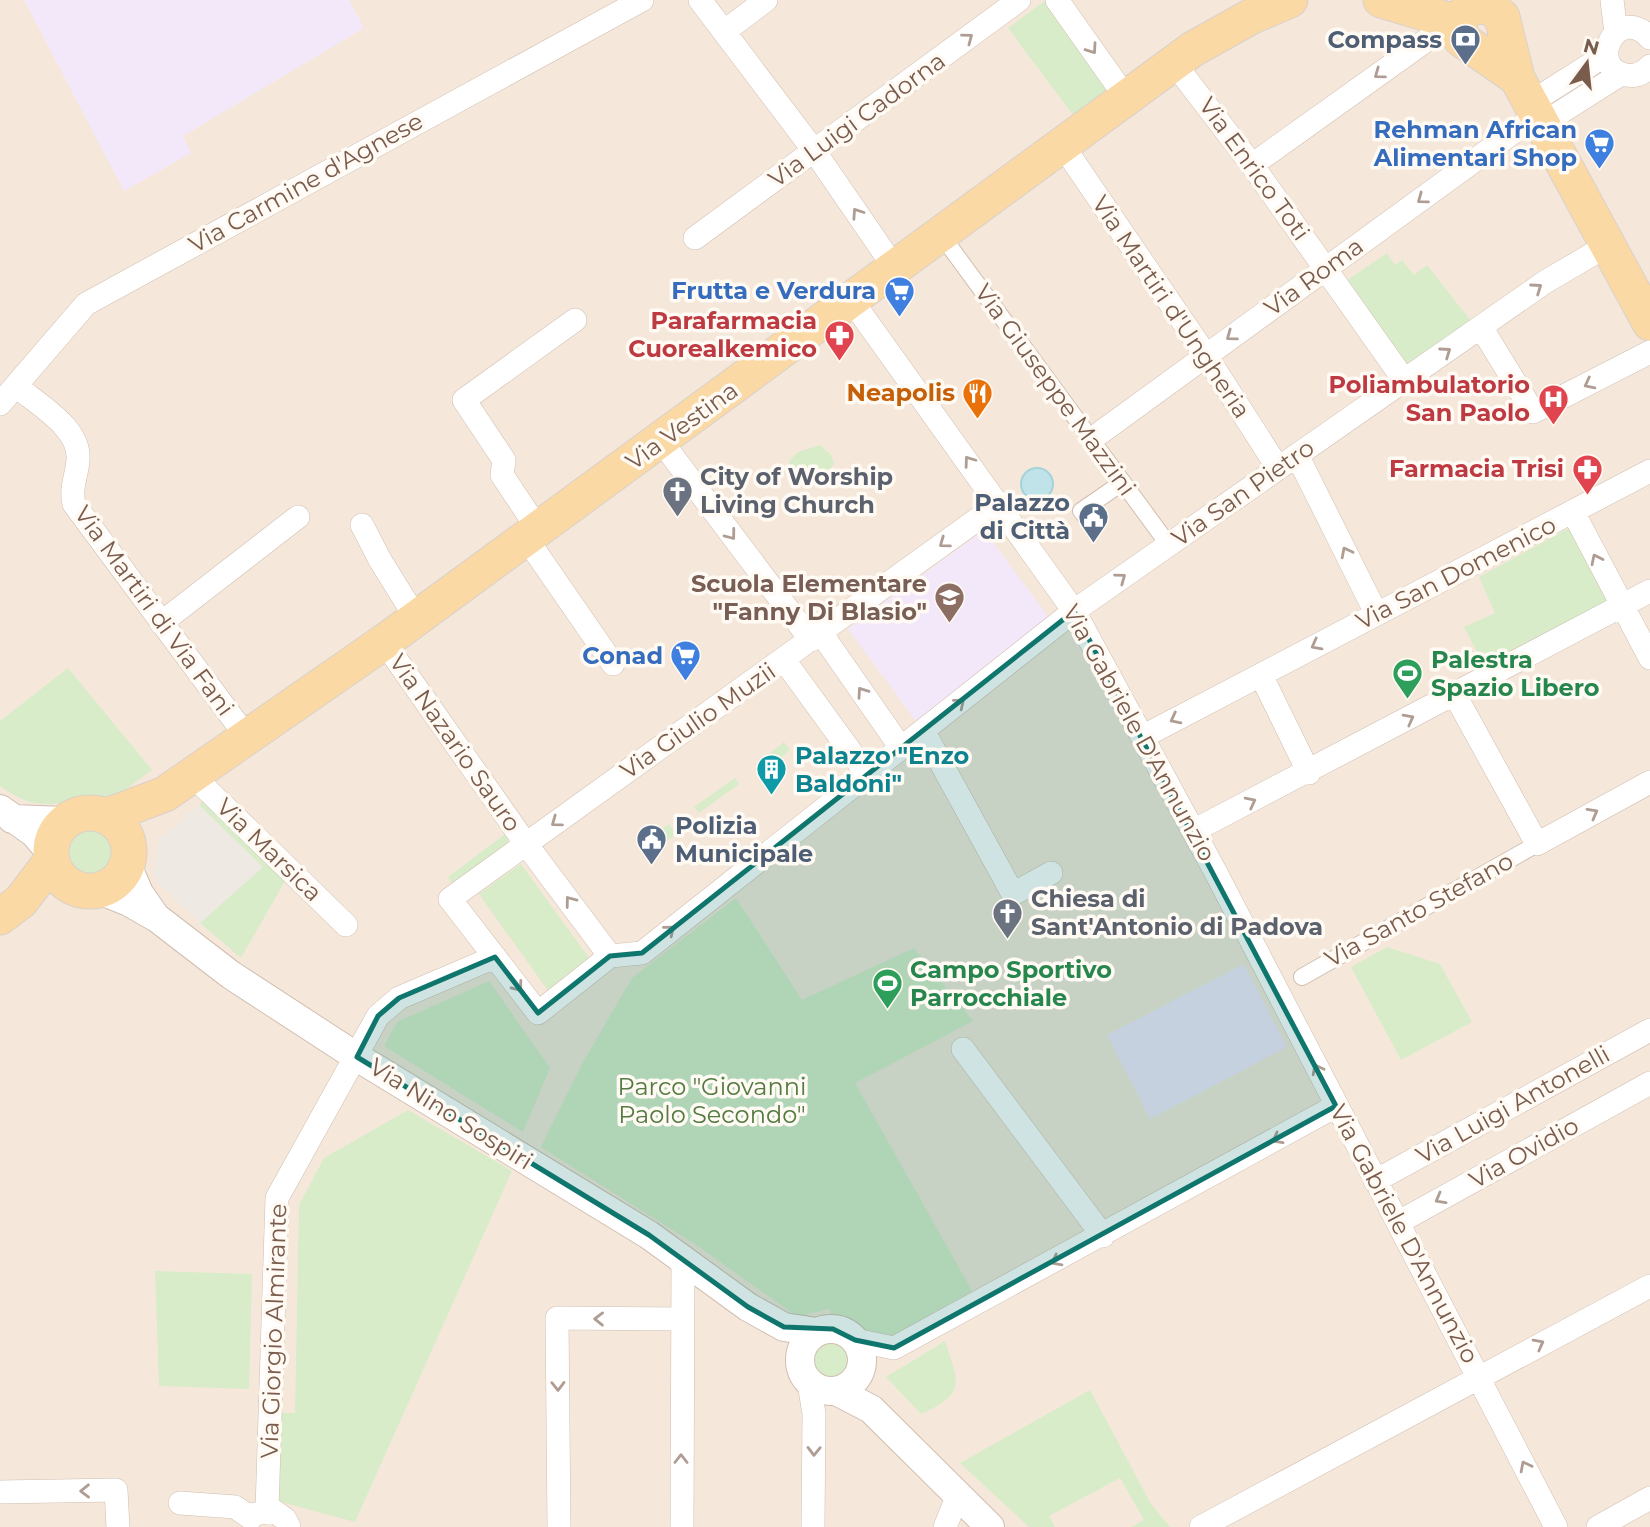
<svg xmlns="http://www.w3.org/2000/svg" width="1650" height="1527" font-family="Montserrat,sans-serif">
  <rect width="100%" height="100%" fill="#fdf6ec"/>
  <path fill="#f5e8da" d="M0,0H1650V1527H0Z"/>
  <path fill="#efe9e4" d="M199,805L263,868L200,923L153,877L159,839Z"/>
  <path fill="#f3e8fa" d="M24,0H349L364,28L183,136L191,153L124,191Z
    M984,530L1052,622L916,721L848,629Z
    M1244,964L1287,1047L1150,1119L1107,1035Z"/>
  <path fill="#d8ecc9" d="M1046,0L1117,89L1076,119L1008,28Z
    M1387,253L1395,265L1402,260L1414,275L1427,265L1475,326L1410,368L1346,281Z
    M820,445L831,455L834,464L822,481L811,487L795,486L788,472L790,460L798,452Z
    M1573,526L1614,603L1486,669L1464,627L1495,613L1479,577Z
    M68,668L152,770L113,799C62,792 49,822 0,786V721Z
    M784,742L790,750L768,767L762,759Z
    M735,778L739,784L699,813L694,807Z
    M205,799L288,876L241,958L200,923L263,867L199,805Z
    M669,824L676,834L649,854L642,844Z
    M63 852a27 27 0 1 1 54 0a27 27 0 1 1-54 0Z
    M509,831L513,838L452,884L448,877Z
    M521,864L592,962L549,992L479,894Z
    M736,898L802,1000L914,948L973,1021L855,1083L972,1291L896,1334L874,1337L844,1317L831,1316L830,1309L807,1314L808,1320L792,1313L698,1246L541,1147L582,1064L632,978Z
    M1387,947L1440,964L1472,1022L1401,1060L1351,967Z
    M489,981L550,1068L523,1132L384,1046L397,1022Z
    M408,1110L512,1171L355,1522L274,1500L275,1413H295L299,1205L324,1158Z
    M155,1271L252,1274L249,1389L159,1386Z
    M945,1341C959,1383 966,1394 921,1414L886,1377Z
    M812 1360a18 18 0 1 1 36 0a18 18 0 1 1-36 0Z
    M1090,1390L1151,1504L1170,1527H1131L1144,1520L1120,1478L1049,1516L1055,1527H1029L960,1463Z"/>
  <path fill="#bfe3e8" stroke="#a5d3da" stroke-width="2" d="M1021 484a16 16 0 1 1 32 0a16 16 0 1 1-32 0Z"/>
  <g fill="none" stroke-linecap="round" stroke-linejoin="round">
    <defs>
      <path id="pedestrian" d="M942,236L1168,544
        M1089,521L1081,511L1123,482
        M1302,977L1537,844"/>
      <path id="minor" d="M700,0L815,152L896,270
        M1057,0L1127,99
        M1612,0L1616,33
        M725,31L766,0
        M1650,38C1618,2 1585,67 1626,75C1636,77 1644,73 1650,66
        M1174,63L1252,165L1404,380
        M1530,103L1607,54
        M1542,124L1621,74
        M1063,146L1205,354L1278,468
        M1252,165L1438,32L1458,28
        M695,238L1019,0
        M852,301L1074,611L1215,871L1556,1527
        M1481,327L1533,412L1650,352
        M16,386C37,404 81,428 78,460C77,476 70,487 74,504L246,736
        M0,404L86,304L642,0
        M1100,433L1537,115
        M661,441L811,640
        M1297,455L1376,613
        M1573,512L1650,658
        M362,525L380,560L416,618
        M538,529L502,475L504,460L464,400L575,320
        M526,538L613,664
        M161,623L298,517
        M821,633L901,748
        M384,642L526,844L1000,503
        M784,660L867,774
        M1261,675L1309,773
        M1455,695L1537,844L1650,782
        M924,732L1013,894L1051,873
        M1144,736L1650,471
        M192,775L346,925
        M1193,831L1650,591
        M610,956L526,844L450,899L538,1013L610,956L642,953L1074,611L1545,282L1608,245
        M963,1049L1103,1236
        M1375,1181L1650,1030
        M1399,1222L1650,1083
        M855,1340L894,1348L1336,1106
        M809,1383L814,1414L813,1527
        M0,1492L116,1490L118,1527
        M180,1503L235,1507L251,1518
        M267,1510L277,1198L378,1016L399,998L495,957
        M255,1514L274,1511L285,1519L289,1527
        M559,1527L557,1318L681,1319
        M682,1527L683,1258
        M945,1527L958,1495
        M1201,1527L1650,1286
        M1598,1527L1650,1498"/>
      <path id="tertiary" d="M0,809L34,833L51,853
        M12,819L65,821
        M127,865L139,893L155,916
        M99,890L129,902L157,918L231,975L357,1057L649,1235L748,1307L784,1327L817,1332
        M800 1360a31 31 0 1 1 62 0a31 31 0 1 1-62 0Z
        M836,1391L871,1409L990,1527"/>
      <path id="primary" d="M1381,0L1458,23
        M1517,78L1461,39L1459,19L1470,7L1489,6L1502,17L1517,78L1650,323
        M51 852a39 39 0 1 1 78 0a39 39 0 1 1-78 0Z
        M107,816L165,794L384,642L1193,49L1252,16L1290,0
        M0,917L21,901L52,860"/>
    </defs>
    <use href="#pedestrian" stroke="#d1beb0" stroke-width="18"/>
    <use href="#minor" stroke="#d1beb0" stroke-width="24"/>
    <use href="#tertiary" stroke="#d1beb0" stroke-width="30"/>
    <use href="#primary" stroke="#dad1cd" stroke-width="37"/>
    <use href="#pedestrian" stroke="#fff" stroke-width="16"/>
    <use href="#minor" stroke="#fff" stroke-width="23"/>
    <use href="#tertiary" stroke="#fff" stroke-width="28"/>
    <use href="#primary" stroke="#fbd9a5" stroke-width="35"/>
  </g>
  <defs><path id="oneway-chevron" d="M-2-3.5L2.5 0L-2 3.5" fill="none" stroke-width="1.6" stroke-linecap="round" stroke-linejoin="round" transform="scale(1.75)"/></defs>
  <g stroke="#af9d94">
    <use href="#oneway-chevron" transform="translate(968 38) rotate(-37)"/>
    <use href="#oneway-chevron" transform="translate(1092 49) rotate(55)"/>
    <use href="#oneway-chevron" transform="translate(1379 74) rotate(144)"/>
    <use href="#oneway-chevron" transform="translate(1422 199) rotate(144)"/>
    <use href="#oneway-chevron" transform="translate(857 213) rotate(-124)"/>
    <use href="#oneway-chevron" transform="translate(1537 288) rotate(-35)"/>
    <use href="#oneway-chevron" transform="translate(1231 336) rotate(144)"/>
    <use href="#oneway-chevron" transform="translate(1446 352) rotate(-35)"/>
    <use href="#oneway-chevron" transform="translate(1589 384) rotate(153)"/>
    <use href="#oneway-chevron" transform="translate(969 461) rotate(-126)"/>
    <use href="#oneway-chevron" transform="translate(731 535) rotate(53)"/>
    <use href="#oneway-chevron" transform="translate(944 543) rotate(144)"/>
    <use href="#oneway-chevron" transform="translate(1346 552) rotate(-117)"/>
    <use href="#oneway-chevron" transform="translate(1596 559) rotate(-116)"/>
    <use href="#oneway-chevron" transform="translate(1121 578) rotate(-36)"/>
    <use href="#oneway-chevron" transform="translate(1316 645) rotate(152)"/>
    <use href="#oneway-chevron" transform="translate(862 692) rotate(-125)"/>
    <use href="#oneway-chevron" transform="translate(960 703) rotate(-39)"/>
    <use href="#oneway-chevron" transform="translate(1175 719) rotate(153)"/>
    <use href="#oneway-chevron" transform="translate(1409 719) rotate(-28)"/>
    <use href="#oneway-chevron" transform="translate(1251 802) rotate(-27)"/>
    <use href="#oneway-chevron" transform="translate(1593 813) rotate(-29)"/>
    <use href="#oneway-chevron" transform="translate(556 822) rotate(144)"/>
    <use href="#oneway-chevron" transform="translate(570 901) rotate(-127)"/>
    <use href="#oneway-chevron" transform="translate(670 930) rotate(-39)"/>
    <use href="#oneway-chevron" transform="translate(518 987) rotate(53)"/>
    <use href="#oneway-chevron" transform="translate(1317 1069) rotate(-117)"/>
    <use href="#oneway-chevron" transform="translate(1277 1139) rotate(151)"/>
    <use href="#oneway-chevron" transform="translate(1440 1199) rotate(151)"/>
    <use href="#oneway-chevron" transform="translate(1056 1261) rotate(152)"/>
    <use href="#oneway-chevron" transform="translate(599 1319) rotate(-179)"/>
    <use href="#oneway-chevron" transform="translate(1539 1344) rotate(-28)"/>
    <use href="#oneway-chevron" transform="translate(558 1386) rotate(89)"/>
    <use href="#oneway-chevron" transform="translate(814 1451) rotate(91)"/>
    <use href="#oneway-chevron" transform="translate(681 1459) rotate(-90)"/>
    <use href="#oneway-chevron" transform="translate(1525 1466) rotate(-117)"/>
    <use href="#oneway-chevron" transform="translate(85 1491) rotate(179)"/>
  </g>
  <path fill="#0f766e" fill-opacity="0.2" stroke="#0f766e" stroke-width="5" stroke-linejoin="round" d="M1074,611L1336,1106L894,1348L855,1340L833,1329L784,1327L748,1307L649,1235L357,1057L378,1016L399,998L495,957L538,1013L610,956L642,953Z"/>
  <defs>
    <symbol id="bank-pin" viewBox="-11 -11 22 30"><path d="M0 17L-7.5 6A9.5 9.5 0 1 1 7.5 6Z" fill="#5c6f8a" stroke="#fffaf3"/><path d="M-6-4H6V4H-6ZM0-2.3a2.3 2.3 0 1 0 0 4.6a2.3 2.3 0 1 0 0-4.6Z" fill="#fff"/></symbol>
    <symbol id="supermarket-pin" viewBox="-11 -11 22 30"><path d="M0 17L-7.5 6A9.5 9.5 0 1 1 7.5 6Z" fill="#3f7fe0" stroke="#fffaf3"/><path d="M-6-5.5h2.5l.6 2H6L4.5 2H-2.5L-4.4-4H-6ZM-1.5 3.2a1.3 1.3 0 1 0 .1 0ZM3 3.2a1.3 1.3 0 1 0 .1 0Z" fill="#fff"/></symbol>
    <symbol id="pharmacy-pin" viewBox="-11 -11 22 30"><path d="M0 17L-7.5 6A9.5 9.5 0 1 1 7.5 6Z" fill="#e0444e" stroke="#fffaf3"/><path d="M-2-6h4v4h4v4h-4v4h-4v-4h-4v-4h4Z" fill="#fff"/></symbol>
    <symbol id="restaurant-pin" viewBox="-11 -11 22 30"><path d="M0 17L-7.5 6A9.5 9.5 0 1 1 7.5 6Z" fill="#e8710a" stroke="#fffaf3"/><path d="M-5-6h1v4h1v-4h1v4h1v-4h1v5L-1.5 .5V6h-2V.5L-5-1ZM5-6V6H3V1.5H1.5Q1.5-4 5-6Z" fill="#fff"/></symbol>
    <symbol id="hospital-pin" viewBox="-11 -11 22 30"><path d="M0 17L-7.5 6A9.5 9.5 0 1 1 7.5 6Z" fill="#e0444e" stroke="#fffaf3"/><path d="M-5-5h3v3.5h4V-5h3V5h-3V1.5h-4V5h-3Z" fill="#fff"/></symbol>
    <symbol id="church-pin" viewBox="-11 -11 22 30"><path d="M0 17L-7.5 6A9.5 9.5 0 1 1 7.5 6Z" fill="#6b7280" stroke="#fffaf3"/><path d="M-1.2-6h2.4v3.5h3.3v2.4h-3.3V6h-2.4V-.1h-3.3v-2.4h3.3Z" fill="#fff"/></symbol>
    <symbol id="civic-pin" viewBox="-11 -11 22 30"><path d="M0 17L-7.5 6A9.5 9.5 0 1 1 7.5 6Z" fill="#5c6f8a" stroke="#fffaf3"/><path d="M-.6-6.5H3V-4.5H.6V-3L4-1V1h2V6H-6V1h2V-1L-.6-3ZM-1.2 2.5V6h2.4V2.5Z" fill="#fff"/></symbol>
    <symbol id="school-pin" viewBox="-11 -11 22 30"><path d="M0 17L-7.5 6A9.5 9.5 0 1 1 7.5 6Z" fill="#8d6e63" stroke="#fffaf3"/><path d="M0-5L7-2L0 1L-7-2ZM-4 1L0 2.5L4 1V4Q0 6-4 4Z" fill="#fff"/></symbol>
    <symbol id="stadium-pin" viewBox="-11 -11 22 30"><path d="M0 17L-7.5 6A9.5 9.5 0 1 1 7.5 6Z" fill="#2e9e5b" stroke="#fffaf3"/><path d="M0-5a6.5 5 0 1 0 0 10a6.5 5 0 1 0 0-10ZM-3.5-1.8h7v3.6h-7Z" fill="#fff"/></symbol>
    <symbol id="building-pin" viewBox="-11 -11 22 30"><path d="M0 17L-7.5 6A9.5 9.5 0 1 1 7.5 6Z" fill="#0f9aa8" stroke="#fffaf3"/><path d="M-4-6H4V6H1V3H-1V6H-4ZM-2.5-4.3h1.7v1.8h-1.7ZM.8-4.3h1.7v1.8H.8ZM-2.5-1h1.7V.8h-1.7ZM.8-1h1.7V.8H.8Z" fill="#fff"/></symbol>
  </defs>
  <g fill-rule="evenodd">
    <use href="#bank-pin" x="1448" y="22" width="35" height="47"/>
    <use href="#supermarket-pin" x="1582" y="126" width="35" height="47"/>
    <use href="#supermarket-pin" x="882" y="274" width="35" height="47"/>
    <use href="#pharmacy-pin" x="822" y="318" width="35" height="47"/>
    <use href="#restaurant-pin" x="960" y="376" width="35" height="47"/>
    <use href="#hospital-pin" x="1536" y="382" width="35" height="47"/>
    <use href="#pharmacy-pin" x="1570" y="452" width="35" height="47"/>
    <use href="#church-pin" x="660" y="474" width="35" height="47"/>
    <use href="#civic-pin" x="1076" y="500" width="35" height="47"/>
    <use href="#school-pin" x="932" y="580" width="35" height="47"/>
    <use href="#supermarket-pin" x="668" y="638" width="35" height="47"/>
    <use href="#stadium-pin" x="1390" y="656" width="35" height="47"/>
    <use href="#building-pin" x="754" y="752" width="35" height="47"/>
    <use href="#civic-pin" x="634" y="822" width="35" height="47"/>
    <use href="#church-pin" x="990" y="896" width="35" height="47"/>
    <use href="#stadium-pin" x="870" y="966" width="35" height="47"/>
  </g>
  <g text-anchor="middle" stroke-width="7" stroke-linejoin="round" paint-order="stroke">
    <g font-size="24" font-weight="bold" fill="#4e5e75" stroke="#fffaf3" text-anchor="end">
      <text x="1442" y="48">Compass</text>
      <text x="1070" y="511">Palazzo<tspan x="1070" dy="28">di Città</tspan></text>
      <text x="675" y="834" text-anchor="start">Polizia<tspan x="675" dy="28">Municipale</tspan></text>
    </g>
    <g font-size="24" fill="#7a5c4d" stroke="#fffaf3">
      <text transform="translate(857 120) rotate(-36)" y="8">Via Luigi Cadorna</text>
      <text transform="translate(1254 169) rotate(54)" y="8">Via Enrico Toti</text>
      <text transform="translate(306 183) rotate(-29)" y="8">Via Carmine d'Agnese</text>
      <text transform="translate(1314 277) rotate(-36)" y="8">Via Roma</text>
      <text transform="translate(1171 307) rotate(56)" y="8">Via Martiri d'Ungheria</text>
      <text transform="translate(1055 390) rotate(54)" y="8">Via Giuseppe Mazzini</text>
      <text transform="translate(682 426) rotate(-36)" y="8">Via Vestina</text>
      <text transform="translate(1243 493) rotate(-35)" y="8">Via San Pietro</text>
      <text transform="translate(1456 573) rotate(-27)" y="8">Via San Domenico</text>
      <text transform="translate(154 611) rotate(54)" y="8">Via Martiri di Via Fani</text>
      <text transform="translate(698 721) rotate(-35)" y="8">Via Giulio Muzii</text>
      <text transform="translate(1139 733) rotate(61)" y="8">Via Gabriele D'Annunzio</text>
      <text transform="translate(455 743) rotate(55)" y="8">Via Nazario Sauro</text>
      <text transform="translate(269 850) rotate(44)" y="8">Via Marsica</text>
      <text transform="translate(1419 910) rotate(-29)" y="8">Via Santo Stefano</text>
      <text transform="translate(1513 1105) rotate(-29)" y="8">Via Luigi Antonelli</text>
      <text transform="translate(451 1114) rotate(32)" y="8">Via Nino Sospiri</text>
      <text transform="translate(1524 1153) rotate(-29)" y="8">Via Ovidio</text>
      <text transform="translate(1404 1234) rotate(62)" y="8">Via Gabriele D'Annunzio</text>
      <text transform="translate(274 1331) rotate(-88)" y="8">Via Giorgio Almirante</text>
    </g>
    <g font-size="24" font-weight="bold" fill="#366cbe" stroke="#fffaf3" text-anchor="end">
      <text x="1577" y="138">Rehman African<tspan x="1577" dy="28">Alimentari Shop</tspan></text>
      <text x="876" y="299">Frutta e Verdura</text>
      <text x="663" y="664">Conad</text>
    </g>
    <g font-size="24" font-weight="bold" fill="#be3a42" stroke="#fffaf3" text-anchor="end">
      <text x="817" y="329">Parafarmacia<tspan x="817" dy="28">Cuorealkemico</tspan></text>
      <text x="1530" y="393">Poliambulatorio<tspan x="1530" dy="28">San Paolo</tspan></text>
      <text x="1564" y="477">Farmacia Trisi</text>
    </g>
    <g font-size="24" font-weight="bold" fill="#c56008" stroke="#fffaf3" text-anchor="end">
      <text x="955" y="401">Neapolis</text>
    </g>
    <g font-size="24" font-weight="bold" fill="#5b616d" stroke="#fffaf3" text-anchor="start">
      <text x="700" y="485">City of Worship<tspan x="700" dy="28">Living Church</tspan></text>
      <text x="1031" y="907">Chiesa di<tspan x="1031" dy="28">Sant'Antonio di Padova</tspan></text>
    </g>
    <g font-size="24" font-weight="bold" fill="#785e54" stroke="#fffaf3" text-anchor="end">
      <text x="927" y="592">Scuola Elementare<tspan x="927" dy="28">"Fanny Di Blasio"</tspan></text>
    </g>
    <g font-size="24" font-weight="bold" fill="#27864d" stroke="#fffaf3" text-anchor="start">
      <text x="1431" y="668">Palestra<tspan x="1431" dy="28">Spazio Libero</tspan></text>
      <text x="910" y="978">Campo Sportivo<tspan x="910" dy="28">Parrocchiale</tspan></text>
    </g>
    <g font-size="24" font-weight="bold" fill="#0d838f" stroke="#fffaf3" text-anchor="start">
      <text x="795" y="764">Palazzo "Enzo<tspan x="795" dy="28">Baldoni"</tspan></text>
    </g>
    <g font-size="24" fill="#537a41" stroke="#fffaf3">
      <text x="712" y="1095">Parco "Giovanni<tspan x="712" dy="28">Paolo Secondo"</tspan></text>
    </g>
  </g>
  <g transform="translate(1587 63) rotate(15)" stroke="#fffaf3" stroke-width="5" paint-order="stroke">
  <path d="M0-5L12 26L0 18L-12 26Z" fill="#7a5c4d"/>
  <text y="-10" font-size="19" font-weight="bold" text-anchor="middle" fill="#7a5c4d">N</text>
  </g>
</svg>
